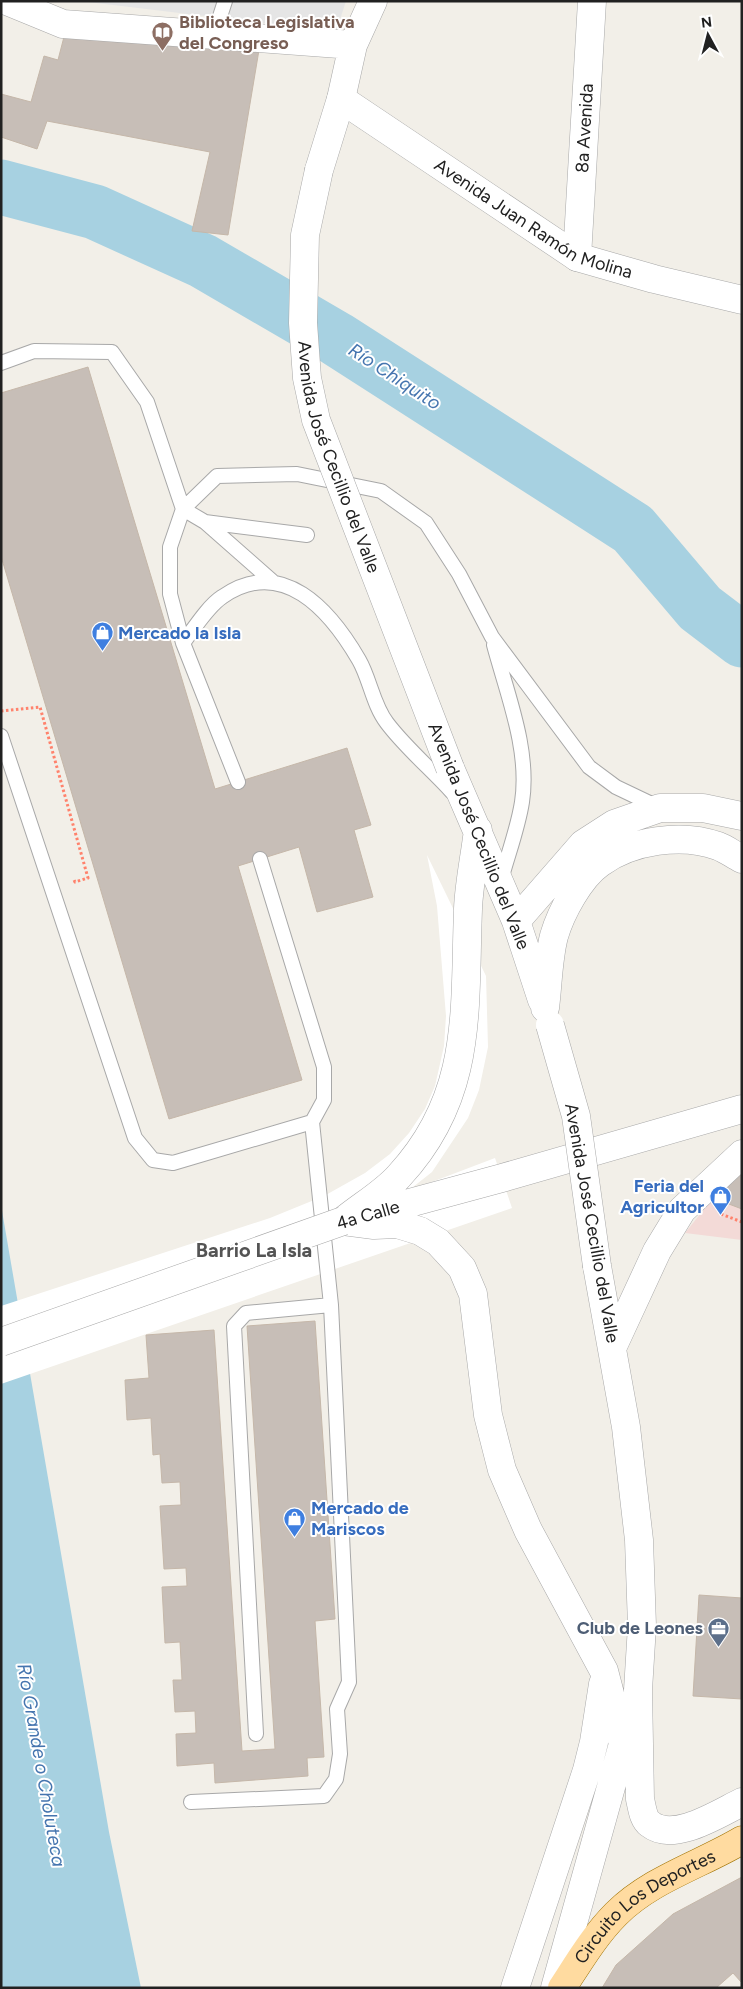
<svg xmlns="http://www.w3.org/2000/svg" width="743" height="1989" font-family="Figtree,sans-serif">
  <rect width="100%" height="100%" fill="#f2efe8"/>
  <path fill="#f3dad7" d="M742,1170V1240L685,1233L713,1198Z"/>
  <path fill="#e5e5e5" d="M80,1H346L336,32Z"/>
  <path fill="#a7d1e1" d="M1,1205L109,1832L141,1988H1Z"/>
  <path fill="#fff" d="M427,855L486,976L488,1047L479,1090L468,1118L432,1172L413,1187L416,1188L495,1158L512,1208L1,1384V1306L270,1218L324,1196L365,1173L390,1154L409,1133L425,1109L435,1086L444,1046L446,1016L437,906Z"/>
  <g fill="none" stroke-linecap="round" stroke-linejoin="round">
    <path stroke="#a7d1e1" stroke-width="55" d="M1,187L95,212L203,261L337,339L633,529L700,608L742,640"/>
  </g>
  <path fill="#c7beb7" stroke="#c5b7a9" d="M66,29L260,44L228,235L192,231L210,152L47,121L37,149L1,137V94L31,102L44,56L58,60Z
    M88,367L215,789L347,748L371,825L354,830L373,897L317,912L299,847L238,866L302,1080L169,1119L1,556V393Z
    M742,1170V1209L713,1198Z
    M315,1321L335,1619L315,1621L324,1757L307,1758L308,1776L215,1783L214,1763L177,1766L176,1734L196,1733L195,1711L175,1712L173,1680H182L180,1642L165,1643L162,1587L187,1586L186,1568L164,1569L160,1506L181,1505L180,1482L162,1483L160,1454L153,1455L151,1418L127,1420L125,1380L149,1378L146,1335L214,1330L242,1751L275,1749L247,1326Z
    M699,1595L742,1598V1699L693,1696Z
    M742,1877V1983L733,1973L716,1988H602L616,1965L673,1914Z"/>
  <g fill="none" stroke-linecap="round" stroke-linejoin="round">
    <defs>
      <path id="service" d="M214,35L225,1
        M1,363L34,351L112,352L147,402L183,509L205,522L272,581
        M205,522L307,535
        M183,643C193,630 208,606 222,597C282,555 330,610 359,660C370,679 373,705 387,723C405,747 431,769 452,792
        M494,645C507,694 530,750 522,802C518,828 508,854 501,880
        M1,736L135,1138L153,1160L173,1163L312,1122L324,1100V1067L260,859
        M238,782L183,643L170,594V547L183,509L217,476L297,474L381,491L426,523L459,574L492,637L589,767L616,787L660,808
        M256,1734L234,1326L246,1313L331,1305
        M191,1802L324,1796L336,1779L340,1754L337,1709L349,1682L331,1305L312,1122"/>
      <g id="minor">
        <path id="s1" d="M341,99L577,257L654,279L742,300"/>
        <path id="s2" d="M577,257L592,1"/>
      </g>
      <path id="tertiary" d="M7,1L63,24L353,45
        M319,170L341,99L353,45L373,1
        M450,768L516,921L542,1000
        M516,921L583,844L614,824L660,808H703L742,816
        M545,1008C548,985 548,959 554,936C561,912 580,877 600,863C632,840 682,833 718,846C726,849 734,855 742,859
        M365,1215L502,1178L742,1109
        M343,1221L374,1225L397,1224L420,1231L438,1242L462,1268L473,1294L488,1415L502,1470L528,1530L604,1671L623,1744
        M343,1221C361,1206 384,1193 399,1176C474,1095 464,1010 468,909C469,883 475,856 478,830
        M597,1266L626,1427L639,1540L642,1626L638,1690L640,1799C642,1807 643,1819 650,1824C674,1843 719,1813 742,1802
        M613,1346L657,1251L682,1210L742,1154
        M515,1988L587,1770L594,1742L603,1684
        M555,1988L628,1726"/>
      <g id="primary">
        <path id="s3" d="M562,1988C579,1962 595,1935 616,1914C651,1879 700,1865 742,1840"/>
      </g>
    </defs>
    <use href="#service" stroke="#a8a8a8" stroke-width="16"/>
    <use href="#minor" stroke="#a8a8a8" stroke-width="29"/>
    <use href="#tertiary" stroke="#a8a8a8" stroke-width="29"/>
    <use href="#primary" stroke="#9f7200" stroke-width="29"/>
    <path stroke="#ff826c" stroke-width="3" stroke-dasharray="2.5 2.5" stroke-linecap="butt" d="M1,711L40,707L88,878L75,882L74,880
      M721,1214L742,1222"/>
    <use href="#service" stroke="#fff" stroke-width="14"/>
    <use href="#minor" stroke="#fff" stroke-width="28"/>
    <use href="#tertiary" stroke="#fff" stroke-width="28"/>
    <use href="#primary" stroke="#ffdba0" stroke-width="28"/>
    <defs>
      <g id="tertiary-bridge">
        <path id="s4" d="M319,170L305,235L303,323L307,378L316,420L450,768"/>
        <path d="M550,1025L576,1116L597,1266"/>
        <path d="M1,1342L343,1221"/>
      </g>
    </defs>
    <use href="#tertiary-bridge" stroke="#a8a8a8" stroke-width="29" stroke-linecap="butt"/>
    <use href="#tertiary-bridge" stroke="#fff" stroke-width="28"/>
  </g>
  <defs>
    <symbol id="library-pin" viewBox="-11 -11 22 30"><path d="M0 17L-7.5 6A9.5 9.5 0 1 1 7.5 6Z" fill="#8d6e63" stroke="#fff"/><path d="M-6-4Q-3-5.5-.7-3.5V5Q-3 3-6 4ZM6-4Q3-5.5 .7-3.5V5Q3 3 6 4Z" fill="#fff"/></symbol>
    <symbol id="shop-pin" viewBox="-11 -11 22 30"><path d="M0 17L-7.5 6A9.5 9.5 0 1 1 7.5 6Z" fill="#3f7fe0" stroke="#fff"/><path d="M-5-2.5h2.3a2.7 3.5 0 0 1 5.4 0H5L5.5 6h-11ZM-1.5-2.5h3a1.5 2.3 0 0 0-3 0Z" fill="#fff"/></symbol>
    <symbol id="office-pin" viewBox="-11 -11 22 30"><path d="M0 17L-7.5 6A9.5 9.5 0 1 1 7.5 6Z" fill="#5c6f8a" stroke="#fff"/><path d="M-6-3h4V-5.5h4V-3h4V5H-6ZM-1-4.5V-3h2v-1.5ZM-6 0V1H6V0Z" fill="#fff"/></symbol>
  </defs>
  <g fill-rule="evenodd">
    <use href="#library-pin" x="150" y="20" width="25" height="34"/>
    <use href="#shop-pin" x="90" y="620" width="25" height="34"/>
    <use href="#shop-pin" x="708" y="1184" width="25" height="34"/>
    <use href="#shop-pin" x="282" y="1506" width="25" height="34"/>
    <use href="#office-pin" x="706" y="1616" width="25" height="34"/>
  </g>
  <g text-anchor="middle" stroke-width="4" stroke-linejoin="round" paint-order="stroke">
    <g font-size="18" font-weight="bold" fill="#785e54" stroke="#fff" text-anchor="start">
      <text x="179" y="28">Biblioteca Legislativa<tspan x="179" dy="21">del Congreso</tspan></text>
    </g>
    <g font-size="18" fill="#212121" stroke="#fff">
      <text dy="6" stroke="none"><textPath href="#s2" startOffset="129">8a Avenida</textPath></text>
      <text dy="6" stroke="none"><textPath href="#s1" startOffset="228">Avenida Juan Ramón Molina</textPath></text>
      <text dy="6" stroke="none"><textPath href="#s4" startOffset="294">Avenida José Cecillio del Valle</textPath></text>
      <text transform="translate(479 836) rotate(68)" y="6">Avenida José Cecillio del Valle</text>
      <text transform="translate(368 1215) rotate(-16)" y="6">4a Calle</text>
      <text transform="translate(592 1223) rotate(80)" y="6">Avenida José Cecillio del Valle</text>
      <text dy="6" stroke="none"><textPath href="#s3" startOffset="119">Circuito Los Deportes</textPath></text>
    </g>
    <g font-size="18" font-weight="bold" fill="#366cbe" stroke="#fff" text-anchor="start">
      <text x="118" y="639">Mercado la Isla</text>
      <text x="704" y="1192" text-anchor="end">Feria del<tspan x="704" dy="21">Agricultor</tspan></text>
      <text x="311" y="1514">Mercado de<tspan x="311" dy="21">Mariscos</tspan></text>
    </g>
    <g font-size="18" font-weight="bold" fill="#4e5e75" stroke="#fff" text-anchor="end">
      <text x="703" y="1634">Club de Leones</text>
    </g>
    <g font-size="19" font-style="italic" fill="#4575af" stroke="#fff">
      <text transform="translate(395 376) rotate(33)" y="7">Río Chiquito</text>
      <text transform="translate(42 1765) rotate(80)" y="7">Río Grande o Choluteca</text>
    </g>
    <g font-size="20" font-weight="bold" fill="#545454" stroke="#fff">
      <text x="254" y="1257">Barrio La Isla</text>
    </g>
  </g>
  <rect width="743" height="1989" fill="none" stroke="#212121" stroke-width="5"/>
  <g transform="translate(708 35) rotate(353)" stroke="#ffffff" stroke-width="4" paint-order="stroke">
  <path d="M0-4L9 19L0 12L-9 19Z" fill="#212121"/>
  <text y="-8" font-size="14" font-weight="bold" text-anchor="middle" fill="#212121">N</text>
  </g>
</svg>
